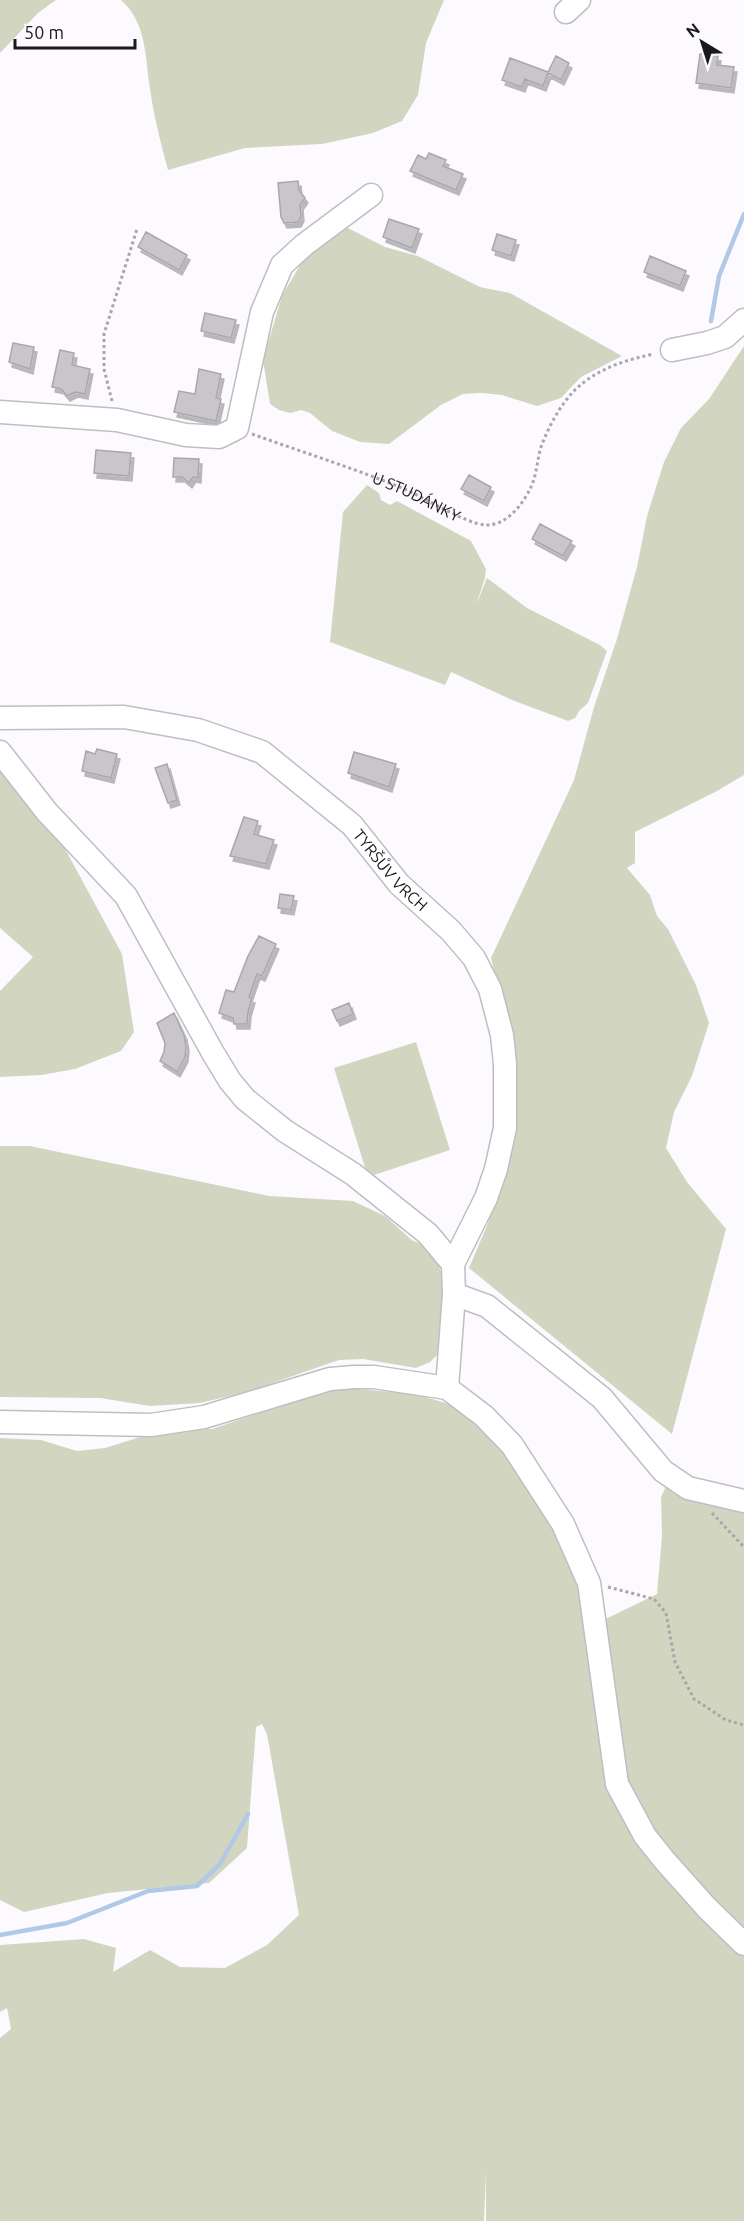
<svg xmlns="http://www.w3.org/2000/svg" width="744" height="2221" font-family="Ubuntu,sans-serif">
  <defs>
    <filter id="shadow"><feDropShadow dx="3" dy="5" stdDeviation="0" flood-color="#0004"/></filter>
  </defs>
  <rect width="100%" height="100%" fill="#fdfaff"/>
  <path fill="#d2d6c0" d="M0,0H56L38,13L0,53Z
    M121,0H444L426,43L418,95L402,121L373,133L322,144L245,148L168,170C161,144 154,117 150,89C145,57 147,23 121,0Z
    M346,227L385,247L418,256L480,287L510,293L622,356L581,377L561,398L537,406L502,395L482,393L463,394L441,405L389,444L360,442L332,431L310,413L301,410L290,413L279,410L270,404L263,360L282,296L300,265L331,236Z
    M744,346V775L717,791L635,832V863L627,868L650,895L657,916L668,929L696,985L709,1023L692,1076L674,1112L666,1148L687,1182L726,1229L672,1434L469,1268L488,1223L509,1158V1033L491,958L574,780L594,707L617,639L637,567L647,516L664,462L681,428L709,399Z
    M367,485L379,493L381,500L390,505L397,501L471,541L486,569L485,578L476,605L487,578L527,608L600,645L607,651L588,703L580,710L575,718L568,721L512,700L451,672L445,685L330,642L343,512Z
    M0,768L63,845L122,954L134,1032L121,1051L75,1069L42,1075L0,1077V991L33,957L0,928Z
    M416,1042L450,1150L368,1177L334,1068Z
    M0,1146H30L269,1196L353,1201L385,1216L413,1241L426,1245L435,1254L441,1272L443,1302L439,1353L430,1362L416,1368L363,1359L339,1360L247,1392L200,1403L150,1406L100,1398L0,1397Z
    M335,1387L415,1394L449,1404L467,1415L519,1466L579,1573L589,1627L657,1594L662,1536L661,1497L667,1484L744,1510V2221H486V2172L484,2221H0V2038L11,2029L7,2008L0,2012V1945L84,1939L116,1948L113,1972L150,1950L180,1967L225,1968L267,1945L299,1915L267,1734L262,1724L256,1727L247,1848L209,1883L108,1893L24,1912L0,1900V1438L41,1440L77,1451L105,1448L163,1430L212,1429Z"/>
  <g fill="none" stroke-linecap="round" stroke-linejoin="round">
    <path stroke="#b1c9e6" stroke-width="4.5" d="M711,321L719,276L744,214
      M0,1935L67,1923L148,1891L197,1886L220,1864L248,1814"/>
  </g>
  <path fill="#c9c6cb" stroke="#aaa7ac" stroke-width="1.5" filter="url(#shadow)" d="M700,54L718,56L717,65L734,67L731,88L696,83Z
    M556,56L569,63L561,80L548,73L543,86L525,79L522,87L502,80L510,58L548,72Z
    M429,153L446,160L443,166L463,174L456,190L410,171L418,155L426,159Z
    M298,181L299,190L305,198L300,205L301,216L298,222L284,223L281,217L278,183Z
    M389,219L419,229L412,248L383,237Z
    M146,232L187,255L179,270L138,247Z
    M497,234L516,240L511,256L492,250Z
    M650,256L686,271L680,286L644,272Z
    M205,313L236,320L231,338L201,331Z
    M13,343L34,347L30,369L9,362Z
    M60,350L74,353L72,365L90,369L85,394L75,392L67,396L61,389L52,387Z
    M199,369L221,374L216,398L221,399L216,421L174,412L179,391L195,394Z
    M96,450L131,453L129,476L94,473Z
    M174,458L199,459L198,478L193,477L189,483L182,477H173Z
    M469,475L491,487L484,501L461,489Z
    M540,524L572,541L563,556L532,539Z
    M97,749L117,754L111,778L82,771L86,751L95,754Z
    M354,752L396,764L389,787L348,773Z
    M167,764L177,800L168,803L155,768Z
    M244,817L258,821L254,834L274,840L266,864L230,856Z
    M280,894L294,896L291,910L278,908Z
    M259,936L276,944L262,976L257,974L249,997L252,998L248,1012L247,1024H234L233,1018L219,1013L226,990L234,992L248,956Z
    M349,1003L353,1014L337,1021L332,1010Z
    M174,1013L184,1035L186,1046L185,1057L177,1072L160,1061L164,1052L165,1043L157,1023Z"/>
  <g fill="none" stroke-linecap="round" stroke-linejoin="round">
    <defs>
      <g id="minor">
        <path d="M566,12L579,0"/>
        <path d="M672,350L707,343L725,337L744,320"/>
        <path d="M0,412L117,420L186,435L219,437L237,428L262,312L282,265L304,245L371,195"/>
        <path id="s2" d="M0,718L124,717L198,730L262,752L352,825L399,884L451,931L474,958L490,989L502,1035L505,1064V1128L496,1169L486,1198L453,1264L454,1294L447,1388"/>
        <path d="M0,752L47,812L126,896L213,1053L230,1081L245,1099L285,1131L353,1174L428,1234L453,1264"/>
        <path d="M454,1294L487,1306L602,1398L663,1471L688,1488L744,1501"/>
        <path d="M0,1422L151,1425L204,1417L330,1379L355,1377H374L447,1388L484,1416L512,1445L563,1524L589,1583L617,1784L645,1836L665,1861L707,1908L744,1944"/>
      </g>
    </defs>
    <use href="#minor" stroke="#c0bdc3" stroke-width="25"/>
    <g stroke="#a8a6a9" stroke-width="3" stroke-dasharray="3 3" stroke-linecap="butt">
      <path d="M112,401L104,369V334L137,229"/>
      <path id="s1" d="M252,434C302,452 353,468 402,488C424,497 464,523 485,525C507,526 523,504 531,487C537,474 537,460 541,447C548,428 559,407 573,392C594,370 624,360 654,354"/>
      <path d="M712,1513L744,1547"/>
      <path d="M608,1587L654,1599L666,1613L675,1662L694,1699L726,1720L744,1725"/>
    </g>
    <use href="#minor" stroke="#fff" stroke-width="22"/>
  </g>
  <g text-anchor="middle" stroke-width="4.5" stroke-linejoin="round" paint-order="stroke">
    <g font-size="16" fill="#1a191b" stroke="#fdfaff">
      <text dy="6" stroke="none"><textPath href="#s1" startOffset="176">U STUDÁNKY</textPath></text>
      <text dy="6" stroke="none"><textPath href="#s2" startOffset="442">TYRŠŮV VRCH</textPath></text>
    </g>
  </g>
  <g transform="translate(702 42) rotate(322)" stroke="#fdfaff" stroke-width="4.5" paint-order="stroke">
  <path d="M0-4.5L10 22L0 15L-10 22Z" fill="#1a191b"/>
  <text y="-9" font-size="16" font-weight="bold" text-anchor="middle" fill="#1a191b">N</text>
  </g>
  <path d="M15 39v9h120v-9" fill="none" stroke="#1a191b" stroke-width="3"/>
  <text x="24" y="39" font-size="18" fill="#1a191b" stroke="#fdfaff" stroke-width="4.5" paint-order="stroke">50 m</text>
</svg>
